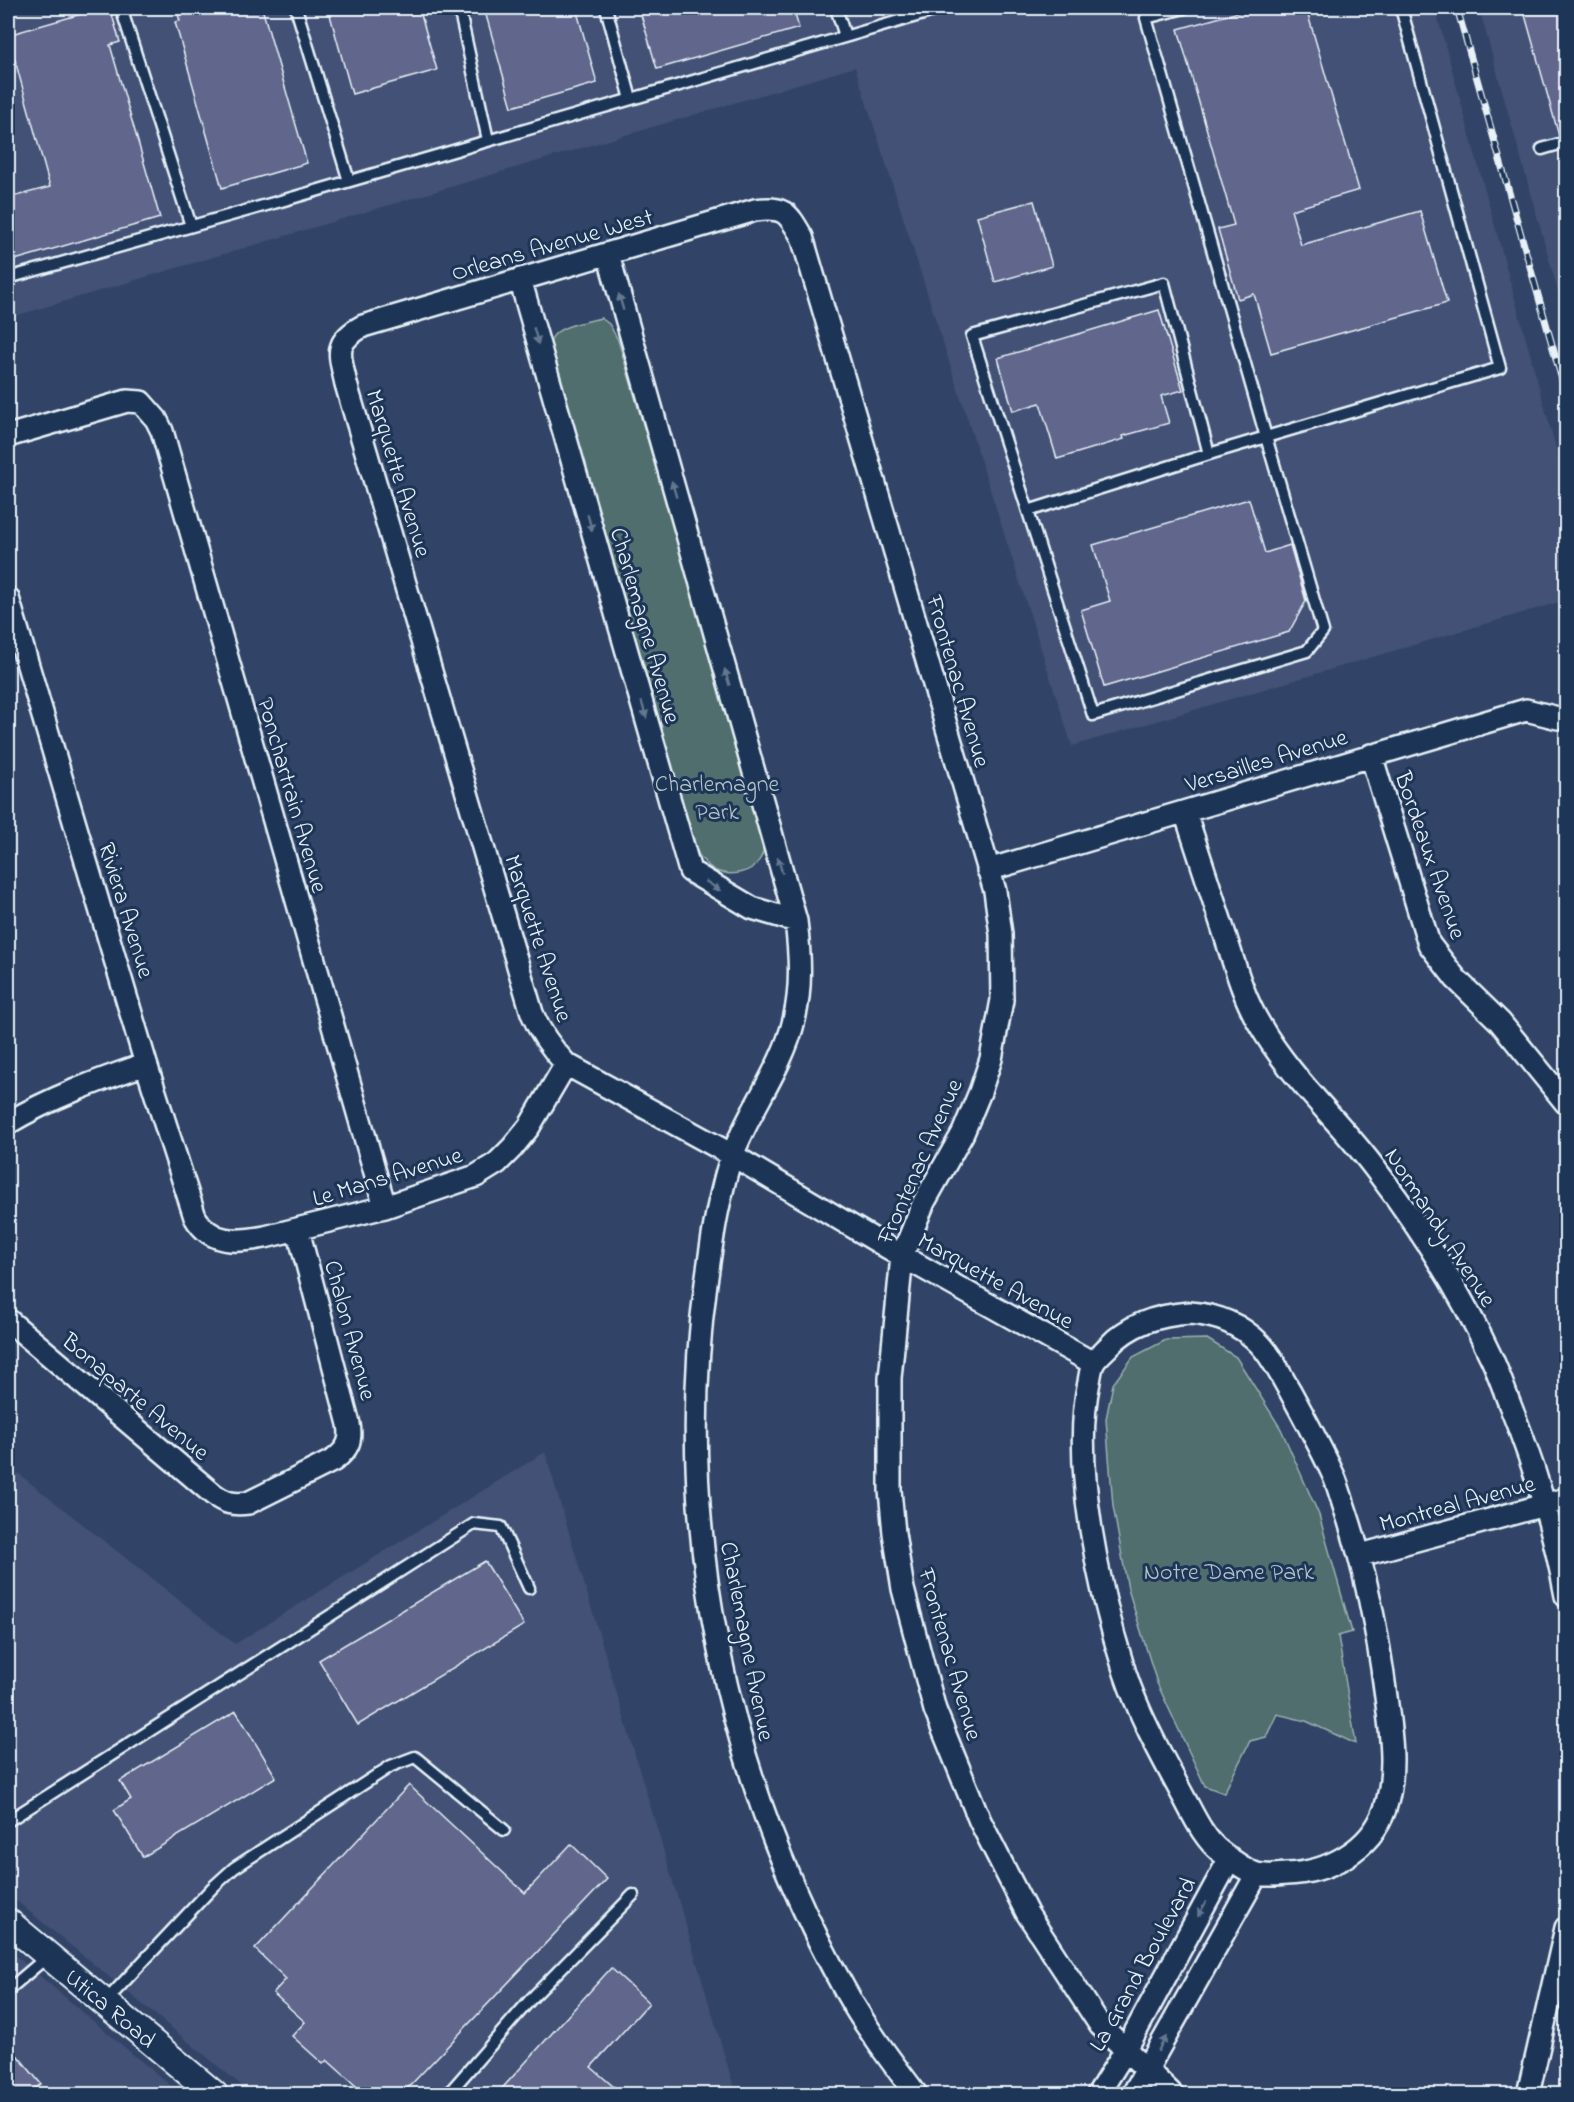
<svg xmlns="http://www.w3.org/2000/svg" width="1574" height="2102" font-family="'Indie Flower',sans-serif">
  <rect width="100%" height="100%" fill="#314467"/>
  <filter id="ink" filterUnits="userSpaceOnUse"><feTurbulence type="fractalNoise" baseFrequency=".0167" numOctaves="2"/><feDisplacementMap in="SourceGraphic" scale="12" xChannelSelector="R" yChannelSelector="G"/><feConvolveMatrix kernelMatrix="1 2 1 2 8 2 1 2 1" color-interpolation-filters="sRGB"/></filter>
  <g filter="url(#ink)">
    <path fill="#425175" d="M8,8H1435L1566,485V600L1072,746L855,67L8,318Z
      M1479,8H1566V320Z
      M545,1452L736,2094H252L8,1894V1469L10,1467L235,1644Z
      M8,1949L136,2057L181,2094H8Z"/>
    <path fill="#506e6d" stroke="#9cb0b2" stroke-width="1.5" d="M601,318L609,324L618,340L767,840C765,846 763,854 760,859C753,873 730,877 716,871C708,867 703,861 698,854L549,347C550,325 583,323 601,318Z
      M1207,1339L1236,1357L1281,1429L1319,1515L1352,1632L1338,1636L1356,1744L1306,1721L1277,1714L1266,1737L1250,1741L1224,1793L1205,1786L1157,1683L1128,1589L1113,1506L1106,1419L1113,1384L1133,1357L1166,1340Z"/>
    <path fill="#61668c" stroke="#e8f1f8" stroke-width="1.5" d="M102,8H110L120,42L110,45L160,218L8,262V198L50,187L8,35Z
      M176,8H262L307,163L222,188L175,22L180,21Z
      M328,8H419L437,70L352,94Z
      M484,8H576L597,83L512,107Z
      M639,8H793L799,28L657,69Z
      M1253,8H1306L1359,190L1291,210L1301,245L1420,211L1447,303L1271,353L1254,294L1238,299L1218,229L1234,225L1178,29Z
      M1523,8H1566V135L1559,136Z
      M1034,201L1052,266L995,282L977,216Z
      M1159,310L1183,390L1161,396L1169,423L1123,436L1124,439L1057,459L1040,403L1013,411L998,358Z
      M1249,499L1265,553L1290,545L1306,601L1289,632L1104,687L1081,610L1110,601L1093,545Z
      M485,1561L524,1625L358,1725L319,1660Z
      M236,1711L276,1777L143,1857L114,1810L131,1799L120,1781Z
      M409,1785L525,1893L571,1844L607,1879L402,2094H365L327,2060L323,2064L292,2036L305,2022L273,1993L286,1979L255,1949Z
      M611,1968L649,2003L591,2067L622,2094H497Z
      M8,2044L41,2084L28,2094H8Z"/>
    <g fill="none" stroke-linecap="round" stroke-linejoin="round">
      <defs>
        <path id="service" d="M121,8L191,226
          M296,8L349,181
          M459,8L488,140
          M606,8L631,99
          M836,8L845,36
          M1184,8L1146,18L1266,437L1500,368L1401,8
          M1542,149L1566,142
          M8,278L295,197L944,8
          M1164,283L1209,454L1266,437L1323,631L1307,651L1093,715L972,336Z
          M1028,511L1209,454
          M8,1821L474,1524L501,1527L529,1588
          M8,1990L48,1956
          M104,2003L213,1887L234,1868L391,1766L415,1757L504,1830
          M448,2094L530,2000L633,1895"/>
        <path id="minor" d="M608,254L796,921C800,955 802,987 794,1020C783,1067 749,1110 732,1156C726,1171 723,1188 719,1204C713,1230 710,1257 706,1283C673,1526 726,1779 846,1992C866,2028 891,2061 916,2094
          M520,279L690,871L752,908L796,921
          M8,436L127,401L141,402L156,419L162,431L385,1207
          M8,598L146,1064L195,1217C211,1245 237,1242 265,1237L385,1207L476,1176L497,1163L512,1148L529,1127L566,1064
          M1371,755L1429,944L1456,979L1500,1022L1566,1103
          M1185,812C1198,852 1211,892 1224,932C1234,963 1243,997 1260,1025C1291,1079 1339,1120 1376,1170C1420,1228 1461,1293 1492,1359C1499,1374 1504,1390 1510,1405C1535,1467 1554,1531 1566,1596
          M988,870L1526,710L1558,718
          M8,1123C50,1098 99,1080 146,1064
          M1190,1313C1218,1315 1240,1324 1259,1343C1273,1357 1280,1375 1290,1391C1304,1417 1319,1444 1332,1472C1338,1484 1341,1498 1346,1512C1366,1572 1378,1634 1386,1697C1391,1734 1397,1773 1385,1809C1371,1850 1327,1873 1286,1874C1277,1875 1265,1876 1257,1874C1248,1872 1229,1858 1221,1852C1203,1838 1193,1814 1182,1794C1161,1755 1139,1715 1125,1673C1100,1594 1071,1464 1089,1382C1090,1376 1091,1367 1094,1362C1097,1357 1104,1351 1108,1347C1130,1323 1159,1315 1190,1313Z
          M8,1320L213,1494C225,1503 233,1505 248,1503L334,1460C348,1449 352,1441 349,1424L298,1230
          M1093,1363L902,1256L732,1155L566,1064C551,1048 540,1033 532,1013L346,384C340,355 332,343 363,326L755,210C785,206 788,213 802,237L995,891L1001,934L1002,1000L991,1059L980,1092L963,1133L924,1202L902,1256L890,1378V1490L894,1533L903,1589L935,1710L980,1821L1027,1913L1100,2025L1172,2094
          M1361,1555L1566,1499
          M1098,2094L1125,2051L1230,1858
          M1133,2094L1257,1874
          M1528,2094L1566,1928"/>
        <g id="tertiary">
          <path id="s1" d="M8,1922L214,2094"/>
        </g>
      </defs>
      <use href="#service" stroke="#e8f1f8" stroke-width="15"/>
      <use href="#minor" stroke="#e8f1f8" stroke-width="26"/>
      <use href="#tertiary" stroke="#e8f1f8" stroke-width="30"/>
      <use href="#service" stroke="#1d3557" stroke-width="10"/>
      <use href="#minor" stroke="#1d3557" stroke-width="21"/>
      <use href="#tertiary" stroke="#1d3557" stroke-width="26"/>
      <defs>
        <path id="rail" d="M1457,8L1566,394"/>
      </defs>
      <use href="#rail" stroke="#e8f1f8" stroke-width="7"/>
      <use href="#rail" stroke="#1d3557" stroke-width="4.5" stroke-dasharray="14" stroke-linecap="butt"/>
    </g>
    <defs><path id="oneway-solid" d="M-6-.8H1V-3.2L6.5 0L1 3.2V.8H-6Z" transform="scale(1.5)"/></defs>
    <g fill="#64778f">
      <use href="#oneway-solid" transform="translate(621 302) rotate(-106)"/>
      <use href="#oneway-solid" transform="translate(536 336) rotate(74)"/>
      <use href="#oneway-solid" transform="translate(674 489) rotate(-106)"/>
      <use href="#oneway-solid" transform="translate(590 523) rotate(74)"/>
      <use href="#oneway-solid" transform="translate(727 677) rotate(-106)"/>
      <use href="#oneway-solid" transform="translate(644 710) rotate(74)"/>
      <use href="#oneway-solid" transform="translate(780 865) rotate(-106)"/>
      <use href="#oneway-solid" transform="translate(713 886) rotate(33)"/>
      <use href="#oneway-solid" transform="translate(1202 1909) rotate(119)"/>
      <use href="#oneway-solid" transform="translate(1162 2044) rotate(-61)"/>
    </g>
  </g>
  <g text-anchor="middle" stroke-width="6" stroke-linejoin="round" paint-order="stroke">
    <g font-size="24" fill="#e8f1f8" stroke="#1d3557">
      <text transform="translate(552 244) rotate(-16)" y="8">Orleans Avenue West</text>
      <text transform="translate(399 473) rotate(73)" y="8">Marquette Avenue</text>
      <text transform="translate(646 625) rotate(74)" y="8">Charlemagne Avenue</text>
      <text transform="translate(959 681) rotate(74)" y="8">Frontenac Avenue</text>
      <text transform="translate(1266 760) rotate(-17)" y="8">Versailles Avenue</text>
      <text transform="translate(293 795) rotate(74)" y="8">Ponchartrain Avenue</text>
      <text transform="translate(1431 855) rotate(71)" y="8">Bordeaux Avenue</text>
      <text transform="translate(127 910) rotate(73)" y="8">Riviera Avenue</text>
      <text transform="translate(539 938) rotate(72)" y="8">Marquette Avenue</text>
      <text transform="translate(919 1161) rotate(-66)" y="8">Frontenac Avenue</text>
      <text transform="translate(387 1176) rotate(-17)" y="8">Le Mans Avenue</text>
      <text transform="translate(1441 1227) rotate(57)" y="8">Normandy Avenue</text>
      <text transform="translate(996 1280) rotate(29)" y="8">Marquette Avenue</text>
      <text transform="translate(351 1330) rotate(75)" y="8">Chalon Avenue</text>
      <text transform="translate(136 1396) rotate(40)" y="8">Bonaparte Avenue</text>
      <text transform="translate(1457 1503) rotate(-15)" y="8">Montreal Avenue</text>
      <text transform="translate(748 1641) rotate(79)" y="8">Charlemagne Avenue</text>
      <text transform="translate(951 1654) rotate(74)" y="8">Frontenac Avenue</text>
      <text transform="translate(1142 1964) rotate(-61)" y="8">La Grand Boulevard</text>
      <text dy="8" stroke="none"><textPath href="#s1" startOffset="134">Utica Road</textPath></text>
    </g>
    <g font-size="24" fill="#b3c3c7" stroke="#1d3557">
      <text x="717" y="791">Charlemagne<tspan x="717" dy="28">Park</tspan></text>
      <text x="1229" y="1579">Notre Dame Park</text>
    </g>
  </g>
  <rect width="1574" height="2102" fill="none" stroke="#1d3557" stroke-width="30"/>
  <rect x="15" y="15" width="1544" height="2072" fill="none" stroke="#e8f1f8" stroke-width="2" filter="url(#ink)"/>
</svg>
